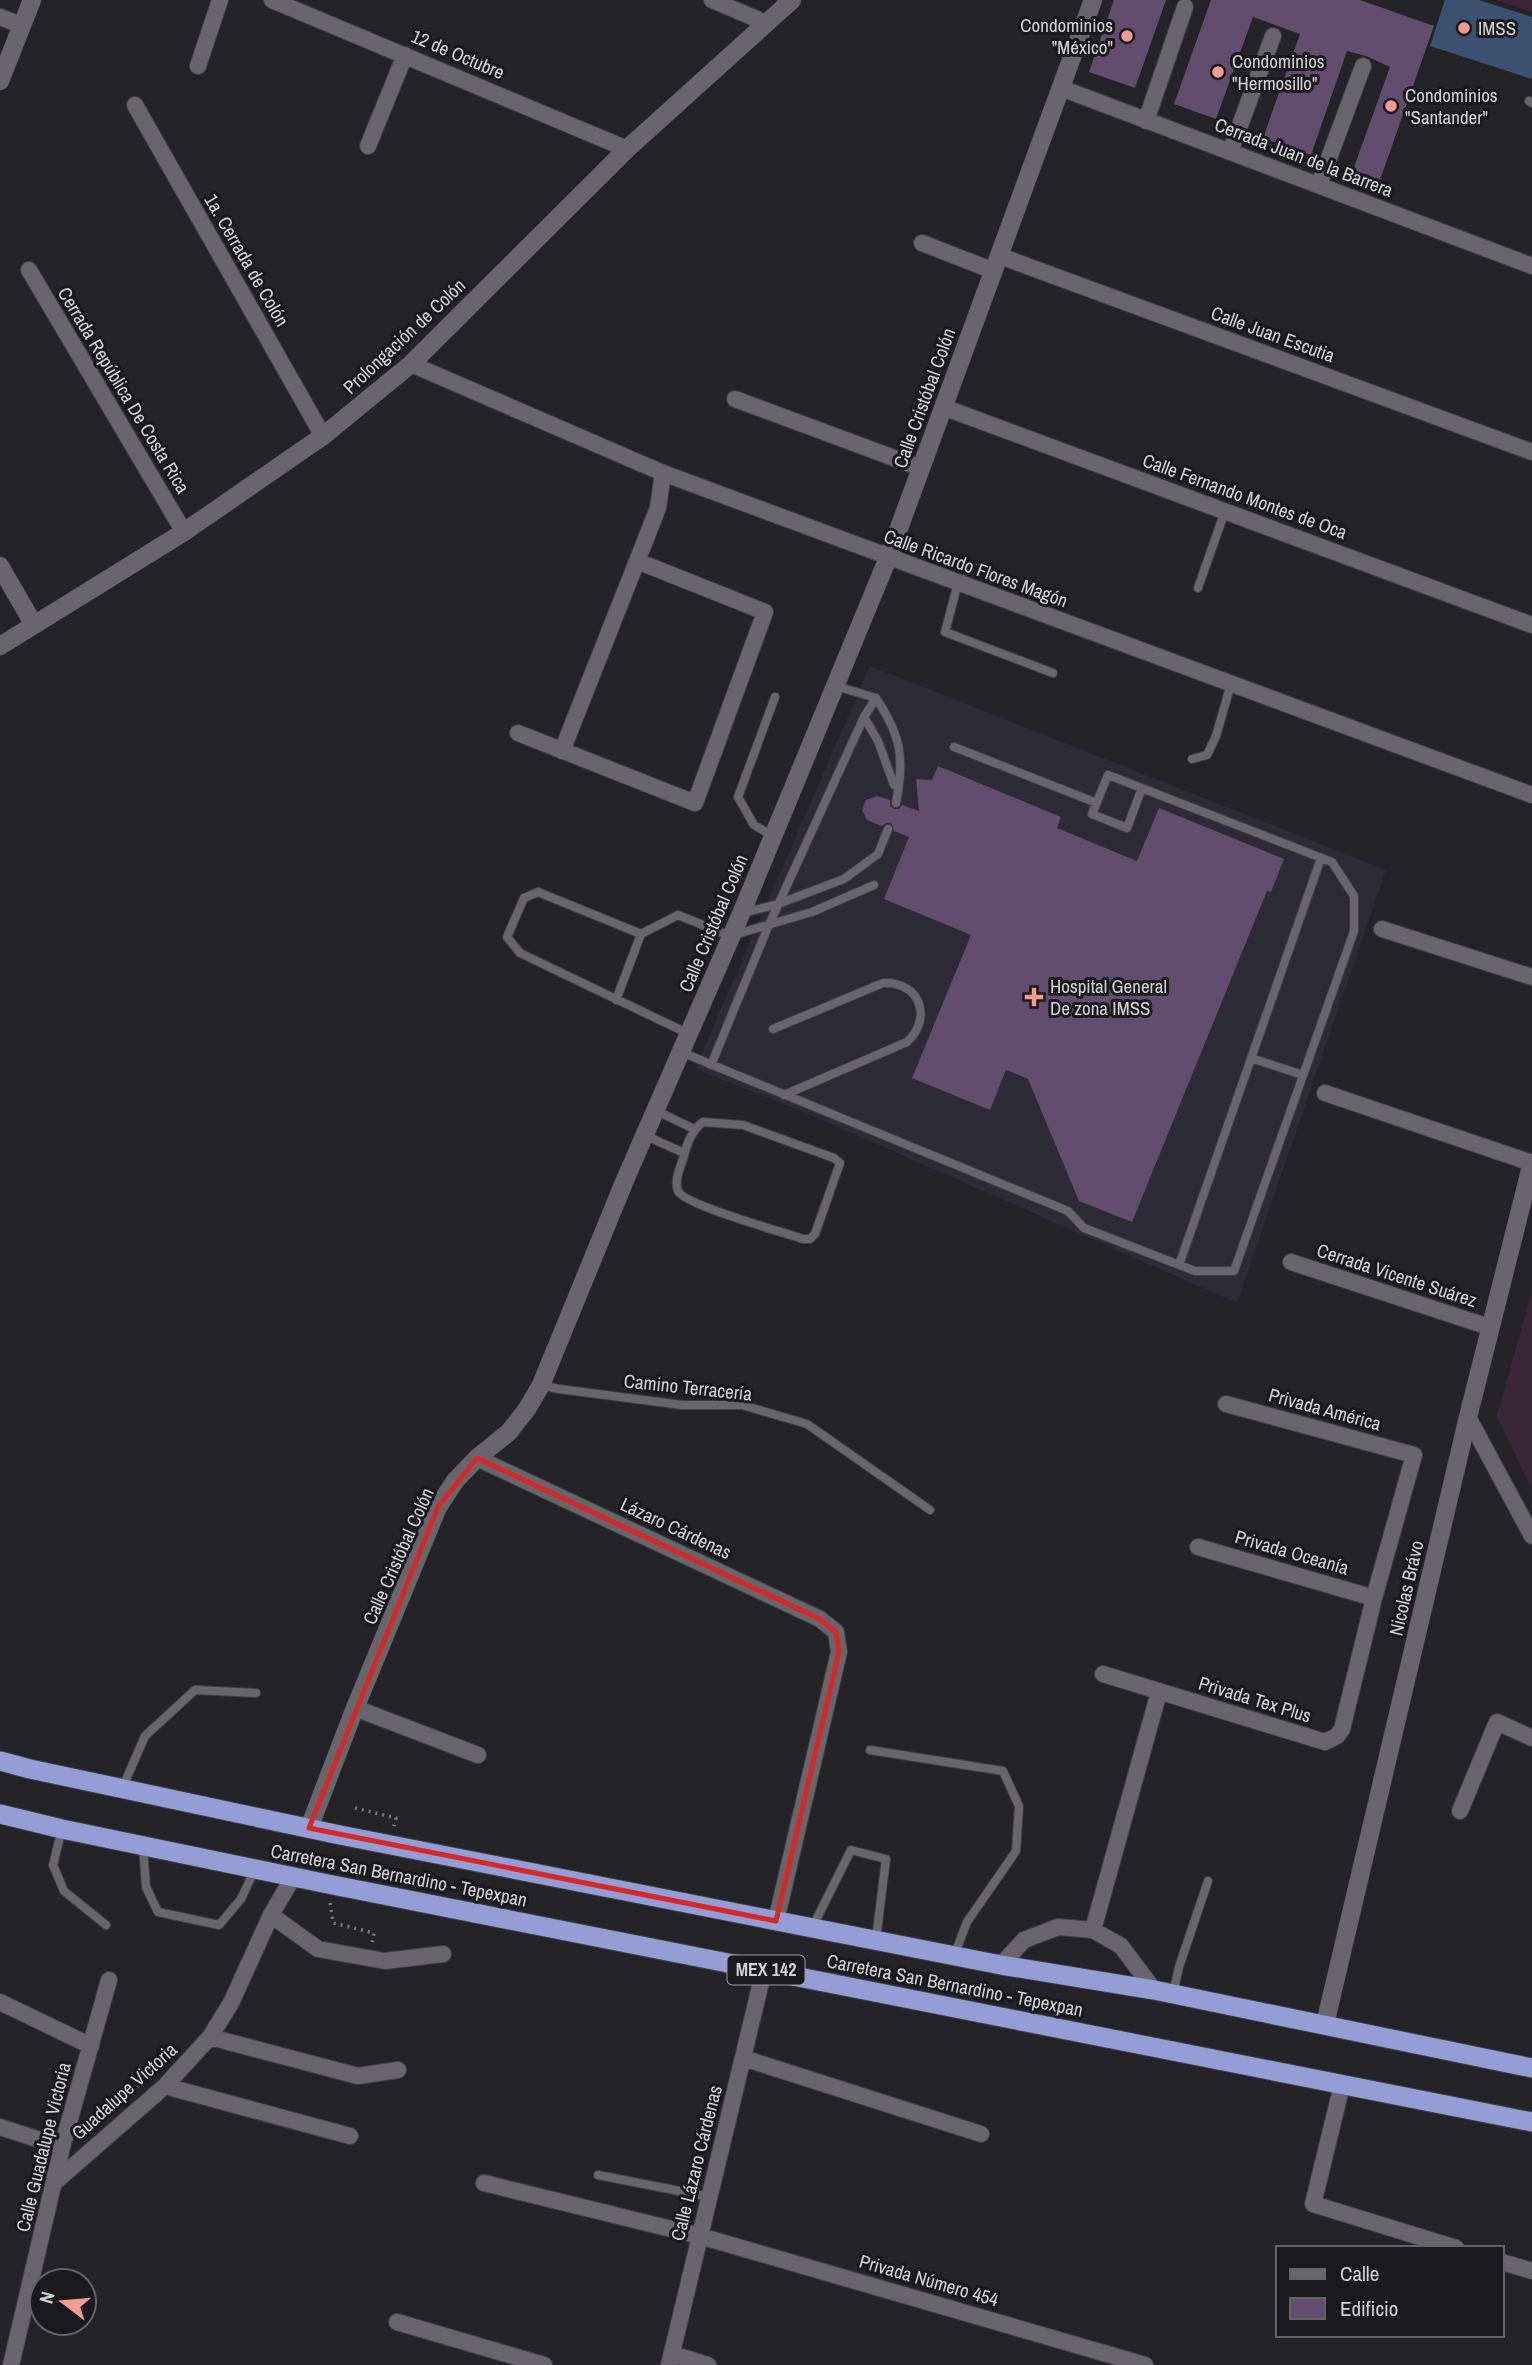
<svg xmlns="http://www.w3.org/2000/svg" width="1532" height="2365" font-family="'Archivo Narrow',sans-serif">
  <rect width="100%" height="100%" fill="#242328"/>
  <path fill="#2d2b36" d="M870,666L1386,870L1237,1303L811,1115L695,1069Z"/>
  <path fill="#3d2539" d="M1495,0H1532V12Z
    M1532,1291V1490L1497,1416Z"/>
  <path fill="#3d5271" d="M1445,0H1479L1532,17V79L1430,46Z"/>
  <path fill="#624d6e" d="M1114,0H1166L1135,88L1089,72Z
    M1211,0H1360L1434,26L1380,180L1353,170L1390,67L1366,56L1347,51L1311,155L1263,138L1300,34L1253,17L1216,119L1174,104Z
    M938,766L1061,817L1057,828L1137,861L1159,808L1284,859L1271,892L1267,891L1132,1222L1079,1201L1028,1079L1006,1070L990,1110L912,1078L971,935L884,899L909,837L894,831L891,823H886L882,826L867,820L862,810L866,800L877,796L890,800V806L894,809H899L902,805L919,811L916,779L932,780Z"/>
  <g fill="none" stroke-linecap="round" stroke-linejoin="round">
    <defs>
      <path id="service" d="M1529,101L1532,103
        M958,583L945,632L1053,673
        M1198,588L1225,511
        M876,698C901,736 905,758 896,803
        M864,717L878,741L894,785
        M954,747L1097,803
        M1192,759L1207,755L1216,736L1231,684
        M773,836L754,825L738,797L775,697
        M743,913L778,904L844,879L878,854L888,829
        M616,1000L641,934
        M773,1029L883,983C920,981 933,1018 907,1042L784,1095
        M689,1034L520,953L507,937L524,898L538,892L641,934L678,915L730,936L812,912L874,885
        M681,1052L1068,1211L1084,1228L1195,1271H1234L1354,931V896L1332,862L1108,775L1092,814L1127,828L1142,788
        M1251,1058L1303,1075
        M711,1065L768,927L864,717L876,698L836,686
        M655,1110L694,1129
        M703,1122L743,1125L834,1158L840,1163L815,1234L810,1239H803C783,1232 684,1205 678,1191C674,1181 680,1168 683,1159C687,1144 691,1131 703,1122Z
        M644,1135L684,1153
        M1179,1265L1321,858
        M541,1385L559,1389L682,1405H742L807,1424L930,1510
        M870,1750L1003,1771L1019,1806L1016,1851L967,1922L954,1956
        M122,1789L145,1736L195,1690L256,1693
        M62,1829L53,1865L64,1891L106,1925
        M143,1846L146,1887L158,1912L219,1925L241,1899L255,1869
        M812,1928L851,1850L886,1859L876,1939
        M1173,1994L1179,1967L1208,1881
        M598,2175L710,2197"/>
      <path id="minor" d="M272,0L627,149
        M712,0L766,23
        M0,17L21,25
        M198,66L220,0
        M1061,88L1532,266
        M135,105L323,436
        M1146,121L1185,7
        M368,146L405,55
        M1230,152L1273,36
        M1319,185L1363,66
        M922,243L994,271
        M1000,256L1532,452
        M29,270L184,532
        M411,364L663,473L1532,795
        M735,399L921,468
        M943,407L1532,625
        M518,733L695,803L765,612L637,561
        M562,751L658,508L663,473
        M1382,929L1532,977
        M1325,1093L1532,1163
        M1291,1262L1489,1327
        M1468,1417L1532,1536
        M477,1458L820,1619L836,1632L839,1652L776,1921
        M1198,1547L1374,1598
        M1103,1674L1325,1742L1337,1736L1342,1729L1374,1598L1414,1455L1226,1404
        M355,1708L478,1755
        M1460,1811L1497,1722L1532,1738
        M271,1915L318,1949L385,1961L443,1954
        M1093,1930L1159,1692
        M1001,1965L1024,1940L1058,1927L1093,1930L1121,1946L1154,1990
        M0,2002L91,2046
        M210,2037L358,2076L398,2070
        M743,2058L981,2134
        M1342,2085L1313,2204L1456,2248
        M165,2086L350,2136
        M0,2127L62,2147
        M55,2182L165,2086L210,2037L231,2003L271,1915L293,1877
        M484,2183L700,2236L1145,2365
        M1502,2262L1532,2271
        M397,2322L544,2365
        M672,2354L708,2365
        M11,2365L62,2147L109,1980
        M669,2365L764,1970"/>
      <path id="tertiary" d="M0,81L32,0
        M0,566L34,625
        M0,646L184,532L323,436L411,364L627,149L792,0
        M309,1828L355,1708L438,1507L455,1481L477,1458L509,1432L527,1409L541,1385L625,1180L741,914L888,558L1093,0
        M1325,2024L1468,1417L1532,1163"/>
      <path id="trunk" d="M0,1761L30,1769L340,1835L1001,1965L1154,1990L1532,2068
        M0,1814L62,1829L328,1884L1532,2122"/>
    </defs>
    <use href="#service" stroke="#404043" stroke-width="10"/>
    <use href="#minor" stroke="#404043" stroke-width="18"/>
    <use href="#tertiary" stroke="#404043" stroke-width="19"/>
    <use href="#trunk" stroke="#404043" stroke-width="21"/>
    <path stroke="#7d7d81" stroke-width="3.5" stroke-dasharray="2 5" stroke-linecap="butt" d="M355,1808L396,1818L394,1826
      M330,1903L333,1923L374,1933L372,1942"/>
    <use href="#service" stroke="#68666c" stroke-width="8"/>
    <use href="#minor" stroke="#68666c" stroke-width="16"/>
    <use href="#tertiary" stroke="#68666c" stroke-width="18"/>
    <use href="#trunk" stroke="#949dd6" stroke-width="19"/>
  </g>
  <path fill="none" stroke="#d62828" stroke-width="5" stroke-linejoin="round" d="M477,1458L820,1619L836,1632L839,1652L776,1921L309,1828L438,1507Z"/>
  <g fill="#f59c92" stroke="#1a191e" stroke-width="2.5">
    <circle cx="1464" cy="28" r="7"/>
    <circle cx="1127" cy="36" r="7"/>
    <circle cx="1218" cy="72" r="7"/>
    <circle cx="1391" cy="106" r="7"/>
    <path d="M1030.5 986.5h7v7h7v7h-7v7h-7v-7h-7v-7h7z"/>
  </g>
  <g text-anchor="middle" stroke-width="6" stroke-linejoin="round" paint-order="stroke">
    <rect fill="#1a191e" stroke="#9c9b9f" stroke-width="2" x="727.5" y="1955.5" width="77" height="29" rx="5"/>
    <g font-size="18" font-weight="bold" fill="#d3d3d6">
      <text x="766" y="1976">MEX 142</text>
    </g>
    <g font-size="19" fill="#d3d3d6" stroke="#1a191e" text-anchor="start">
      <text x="1113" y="32" text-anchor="end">Condominios<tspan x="1113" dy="22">"México"</tspan></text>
      <text x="1478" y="35">IMSS</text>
      <text x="1232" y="68">Condominios<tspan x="1232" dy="22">"Hermosillo"</tspan></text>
      <text x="1405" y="102">Condominios<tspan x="1405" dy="22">"Santander"</tspan></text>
      <text x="1050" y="993">Hospital General<tspan x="1050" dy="22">De zona IMSS</tspan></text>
    </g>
    <g font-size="19" fill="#d3d3d6" stroke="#1a191e">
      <text transform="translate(458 54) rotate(23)" y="7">12 de Octubre</text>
      <text transform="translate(1304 157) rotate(21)" y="7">Cerrada Juan de la Barrera</text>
      <text transform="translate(247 260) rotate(60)" y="7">1a. Cerrada de Colón</text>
      <text transform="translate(1273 334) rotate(20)" y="7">Calle Juan Escutia</text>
      <text transform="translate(404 336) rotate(-43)" y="7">Prolongación de Colón</text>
      <text transform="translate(124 390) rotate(59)" y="7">Cerrada República De Costa Rica</text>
      <text transform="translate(924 398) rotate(-70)" y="7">Calle Cristóbal Colón</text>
      <text transform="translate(1245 496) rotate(20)" y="7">Calle Fernando Montes de Oca</text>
      <text transform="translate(976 568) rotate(20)" y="7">Calle Ricardo Flores Magón</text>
      <text transform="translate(713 923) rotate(-67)" y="7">Calle Cristóbal Colón</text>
      <text transform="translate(1397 1275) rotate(18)" y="7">Cerrada Vicente Suárez</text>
      <text transform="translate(688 1387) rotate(6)" y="7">Camino Terracería</text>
      <text transform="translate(1325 1409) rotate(15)" y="7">Privada América</text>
      <text transform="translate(676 1528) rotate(25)" y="7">Lázaro Cárdenas</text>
      <text transform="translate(1292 1552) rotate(16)" y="7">Privada Oceanía</text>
      <text transform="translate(398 1556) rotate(-66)" y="7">Calle Cristóbal Colón</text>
      <text transform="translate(1406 1588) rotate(-77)" y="7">Nicolas Brávo</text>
      <text transform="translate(1255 1699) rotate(17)" y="7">Privada Tex Plus</text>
      <text transform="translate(399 1875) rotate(11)" y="7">Carretera San Bernardino - Tepexpan</text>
      <text transform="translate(955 1985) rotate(11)" y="7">Carretera San Bernardino - Tepexpan</text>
      <text transform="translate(124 2091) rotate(-42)" y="7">Guadalupe Victoria</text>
      <text transform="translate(43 2147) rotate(-76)" y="7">Calle Guadalupe Victoria</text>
      <text transform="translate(696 2163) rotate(-76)" y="7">Calle Lázaro Cárdenas</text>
      <text transform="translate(929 2280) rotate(16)" y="7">Privada Número 454</text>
    </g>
  </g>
  <rect x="1276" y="2246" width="228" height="91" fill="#1a191e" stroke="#646368" stroke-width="2"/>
  <rect x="1290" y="2269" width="35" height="10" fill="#68666c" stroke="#646368" stroke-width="2"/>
  <text x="1340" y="2281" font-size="21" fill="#d3d3d6">Calle</text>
  <rect x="1290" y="2298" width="35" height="21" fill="#624d6e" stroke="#646368" stroke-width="2"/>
  <text x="1340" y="2316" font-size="21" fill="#d3d3d6">Edificio</text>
  <g transform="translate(63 2302) rotate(286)"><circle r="33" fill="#1a191e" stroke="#646368" stroke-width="2"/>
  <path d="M0-5L12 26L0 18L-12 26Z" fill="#f59c92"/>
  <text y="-10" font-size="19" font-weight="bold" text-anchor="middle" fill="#d3d3d6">N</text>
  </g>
</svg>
